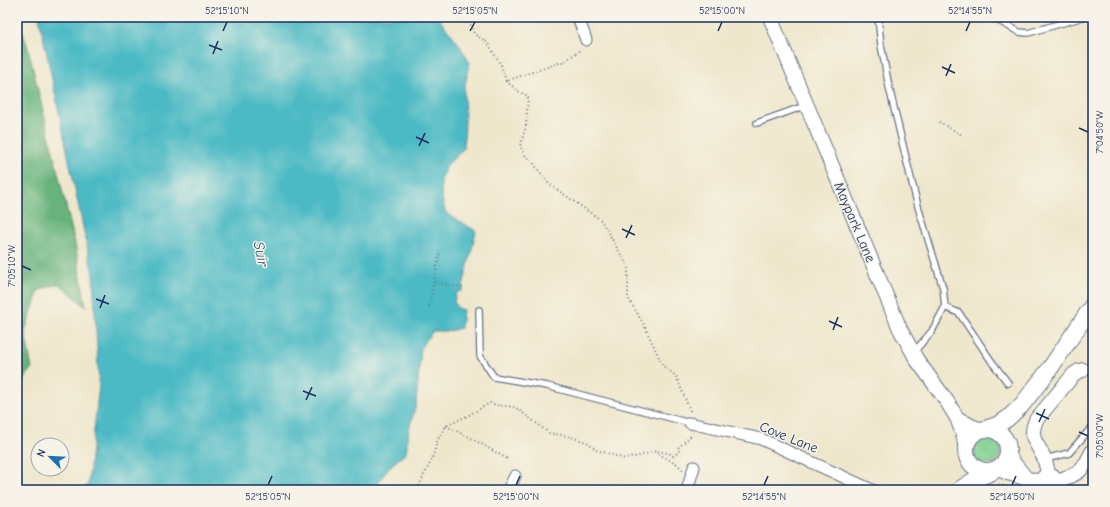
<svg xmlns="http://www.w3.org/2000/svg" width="1110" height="507" font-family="'Comic Neue',sans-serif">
  <rect width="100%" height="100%" fill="#f7f3e8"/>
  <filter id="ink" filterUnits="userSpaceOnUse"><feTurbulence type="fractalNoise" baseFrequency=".025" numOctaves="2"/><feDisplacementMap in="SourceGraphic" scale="8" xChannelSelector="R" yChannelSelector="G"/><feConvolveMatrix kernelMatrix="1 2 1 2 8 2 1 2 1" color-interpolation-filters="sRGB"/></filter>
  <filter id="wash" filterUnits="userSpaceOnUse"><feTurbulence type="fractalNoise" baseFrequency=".012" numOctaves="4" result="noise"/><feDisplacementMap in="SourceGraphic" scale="16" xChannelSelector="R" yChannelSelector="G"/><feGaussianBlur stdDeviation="0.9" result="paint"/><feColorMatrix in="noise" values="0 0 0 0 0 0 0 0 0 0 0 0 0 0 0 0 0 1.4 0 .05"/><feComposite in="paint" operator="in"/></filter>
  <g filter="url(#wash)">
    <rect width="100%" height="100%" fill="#efe7cc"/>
    <path fill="#80d192" stroke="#4e8078" d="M973 450a14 14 0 1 1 28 0a14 14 0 1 1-28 0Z"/>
    <path fill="#68b37c" stroke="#42716d" d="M17,17H18L28,48L75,243L86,307L59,284L39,290L25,331L32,369L17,388Z"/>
    <path fill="#4cbac4" stroke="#347491" d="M39,17H439L442,23L457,41L470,63L464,89L465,121L464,148C459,154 453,159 448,164C437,178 441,198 446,213L476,231L462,291L457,292C453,301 453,307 463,310L461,328L449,331H433L421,347L416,404L409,429L406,453L388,468L374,490H82L88,484L99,385L93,275Z"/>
  </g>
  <g filter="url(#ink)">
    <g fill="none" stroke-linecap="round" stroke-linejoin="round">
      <defs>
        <path id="service" d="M878,17L881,45L889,87L911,179L919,210L943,288L945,307L959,313L992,362L1008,383
          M992,17L1019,32L1028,33L1083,17
          M757,123L807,105
          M479,310L480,356L494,377L547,386L690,423
          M914,352L932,331L945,307
          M1045,459L1069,453L1093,426"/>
        <path id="minor" d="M578,17L586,40
          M690,423L761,439L872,490
          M508,490L515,476
          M687,490L694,467"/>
        <path id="tertiary" d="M770,17L900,329L917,360L946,400L957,418L963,434L966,448
          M957,418L971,426L982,430
          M1008,453L1012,461L1026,478
          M998,469L1008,473L1039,482L1045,476
          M1056,481C1078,475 1084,470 1093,450
          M1039,482V486C1044,490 1048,490 1054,486L1056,481L1054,477L1049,476C1047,470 1046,463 1044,458C1037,441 1028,439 1036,420L1074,374L1079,371L1083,370"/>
        <path id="secondary" d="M966 450a21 21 0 1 1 42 0a21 21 0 1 1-42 0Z
          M985,429L997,425L1007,419L1021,406L1049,370L1093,305
          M959,490L979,477L992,472"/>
      </defs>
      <use href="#service" stroke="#656f84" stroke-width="8"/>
      <use href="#minor" stroke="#656f84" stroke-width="13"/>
      <use href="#tertiary" stroke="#656f84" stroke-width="16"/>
      <use href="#secondary" stroke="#656f84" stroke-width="18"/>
      <path stroke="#656f84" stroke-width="2" stroke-dasharray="1 3" stroke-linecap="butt" d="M468,17L474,34L487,42L501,65L506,81L565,61L582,49
        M506,81L518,91L528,96L526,127L520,146L525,155L531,160L549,184L601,220L628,267V298L643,323L663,366L676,376L691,413
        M939,122L962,135
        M434,282L465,288
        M429,306L440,251
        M446,426L471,438L509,460
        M655,452L677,464L683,470
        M417,490L432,459L438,439L446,426L469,415L490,403L496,405L515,407L549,433L568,436L589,443L596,450L610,454L625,459L639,456L656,451L669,453L673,456L679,452L678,448L693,434
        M994,490L996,486L998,484L1018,490"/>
      <use href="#service" stroke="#fff" stroke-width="5.5"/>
      <use href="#minor" stroke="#fff" stroke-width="11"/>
      <use href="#tertiary" stroke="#fff" stroke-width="14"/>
      <use href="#secondary" stroke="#fff" stroke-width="16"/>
    </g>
  </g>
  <path fill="none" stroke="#1b2f5e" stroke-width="1.5" d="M223,31L227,22M470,31L475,22M718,31L722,22M966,31L970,22M209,45L222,50M213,54L218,41M942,67L955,73M946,76L951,64M1079,128L1088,132M416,137L429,143M419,146L425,133M622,229L635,235M626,238L632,225M22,266L31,270M96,299L109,304M100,308L105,295M829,321L842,327M833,330L838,317M303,391L316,396M306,400L312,387M1036,413L1049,419M1039,422L1045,409M1079,432L1088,436M268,485L272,476M516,485L520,476M764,485L768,476M1012,485L1016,476"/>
  <g text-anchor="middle" stroke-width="3" stroke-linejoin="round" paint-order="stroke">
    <g font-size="14" fill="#1b2f5e" stroke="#f7f3e8">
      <text transform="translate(855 222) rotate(67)" y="5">Maypark Lane</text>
      <text transform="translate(789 437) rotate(22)" y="5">Cove Lane</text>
    </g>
    <g font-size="15" font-style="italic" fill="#2a597d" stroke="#f7f3e8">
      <text transform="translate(261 254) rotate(78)" y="5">Suir</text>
    </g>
  </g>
  <rect width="1110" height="507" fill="none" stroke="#f7f3e8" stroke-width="44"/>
  <g transform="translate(50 457) rotate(294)"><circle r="19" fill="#f7f3e8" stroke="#9fa5b1"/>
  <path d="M0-3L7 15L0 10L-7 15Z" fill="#1f6fb2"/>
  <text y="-6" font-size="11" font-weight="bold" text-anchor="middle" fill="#1b2f5e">N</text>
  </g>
  <rect x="22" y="22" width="1066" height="463" fill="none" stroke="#1b2f5e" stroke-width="1.5"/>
  <g font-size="10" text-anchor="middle" fill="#1b2f5e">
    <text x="227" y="14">52°15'10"N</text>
    <text x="475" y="14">52°15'05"N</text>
    <text x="722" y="14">52°15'00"N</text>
    <text x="970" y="14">52°14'55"N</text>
    <text transform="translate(1099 132) rotate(-90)" y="4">7°04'50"W</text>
    <text transform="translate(11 266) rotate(-90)" y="4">7°05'10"W</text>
    <text transform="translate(1099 436) rotate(-90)" y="4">7°05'00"W</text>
    <text x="268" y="500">52°15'05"N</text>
    <text x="516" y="500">52°15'00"N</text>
    <text x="764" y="500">52°14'55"N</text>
    <text x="1012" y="500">52°14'50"N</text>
  </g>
</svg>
